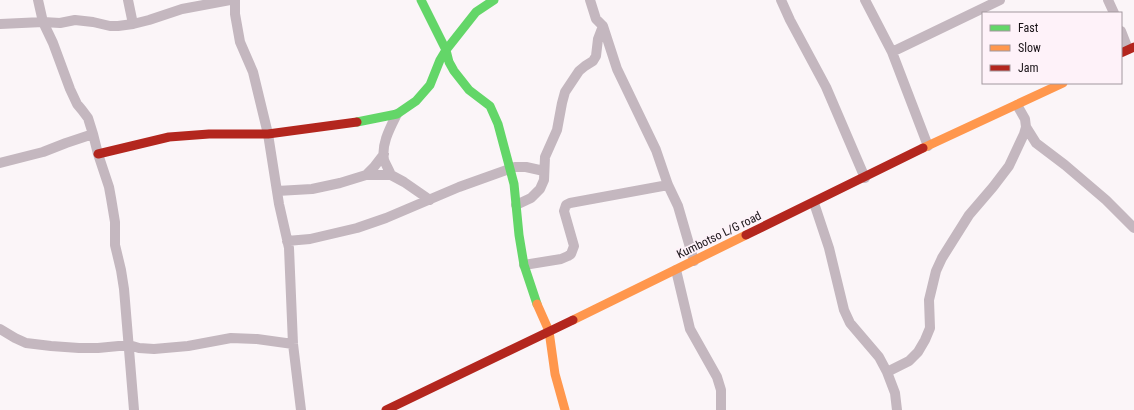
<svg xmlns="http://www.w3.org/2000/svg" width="1134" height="410" font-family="'Roboto Condensed',sans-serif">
  <rect width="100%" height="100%" fill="#fbf5f8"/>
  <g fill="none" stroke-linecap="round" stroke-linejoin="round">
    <path stroke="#c4b7bf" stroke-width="10" d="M38,0L43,22L53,43L70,89L77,104L82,110L88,118L93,134L98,154L109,187L111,198L115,222V245L121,270L124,289L134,410
      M128,0L133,24
      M235,0V14L240,42L253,72L268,134L279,204L289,248L293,344L301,410
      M590,0L596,19L603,26L617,69L656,150L668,185L678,206L694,261
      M781,0L790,20L826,87L865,178
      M865,0L892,52L928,146
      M1108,0L1114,13
      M0,24L43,22L60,23L75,20L93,22L110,26H118L133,24L149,20L182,9L230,0
      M1121,31L1128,49
      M892,52L1000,0
      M1026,127L1036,143L1065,165L1106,200L1134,228
      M0,163L43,152L66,143L93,134
      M366,175L374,167L384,154
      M391,175C389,170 386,165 384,160C381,144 390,128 397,114
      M277,191L312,189L340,183L366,175H391L404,182L430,200
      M814,203L829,248L844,310L850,323L879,357L887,372L895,393L897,410
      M516,205L531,198L540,189L544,180L545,157L557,130L562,103L565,92L579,71L585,66L593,61L596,56L598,39L603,26
      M287,241L310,239L357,228L386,218L459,187L515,167H526L544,171
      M524,265L561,259L568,256L571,254L574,246L564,211L566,205L570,203L668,185
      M676,270L690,329L717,377L721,390V410
      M0,329L15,338L26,343L51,346L79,348H98L129,345L139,348L154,349L188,346L231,338L257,339L293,344
      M887,372L909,361L918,352L925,340L930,328L929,300L936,271L942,258L969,215L993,187L1009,166L1024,134L1026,127L1025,119L1017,105"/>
    <path stroke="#63d668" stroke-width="9" d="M421,0L446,50L449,62L454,71L469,90L490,106L498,124L514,184L519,235L524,265L537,304
      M357,122L397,114L416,101L430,85L440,60L446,50L476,12L494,0"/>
    <path stroke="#ff974d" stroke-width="9" d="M923,148L1063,83
      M537,304L549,331L555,374L565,410
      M573,320L746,235"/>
    <path stroke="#b3261e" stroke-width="9" d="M1121,53L1134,47
      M98,154L169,137L209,134H268L357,122
      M746,235L923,148
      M386,410L573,320"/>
  </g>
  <g text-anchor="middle" stroke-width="3.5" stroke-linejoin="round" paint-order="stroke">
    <g font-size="12" fill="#181216" stroke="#fef2f9">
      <text transform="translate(719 235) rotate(-26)" y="4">Kumbotso L/G road</text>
    </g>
  </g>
  <rect x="982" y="12" width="140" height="72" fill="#fef2f9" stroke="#a2989e"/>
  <rect x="990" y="25" width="20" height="6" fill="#63d668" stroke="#a2989e"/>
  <text x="1018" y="32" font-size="12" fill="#181216">Fast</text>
  <rect x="990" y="45" width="20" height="6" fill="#ff974d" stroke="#a2989e"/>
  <text x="1018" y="52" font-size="12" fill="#181216">Slow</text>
  <rect x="990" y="65" width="20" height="6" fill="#b3261e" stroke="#a2989e"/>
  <text x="1018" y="72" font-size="12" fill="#181216">Jam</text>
</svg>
